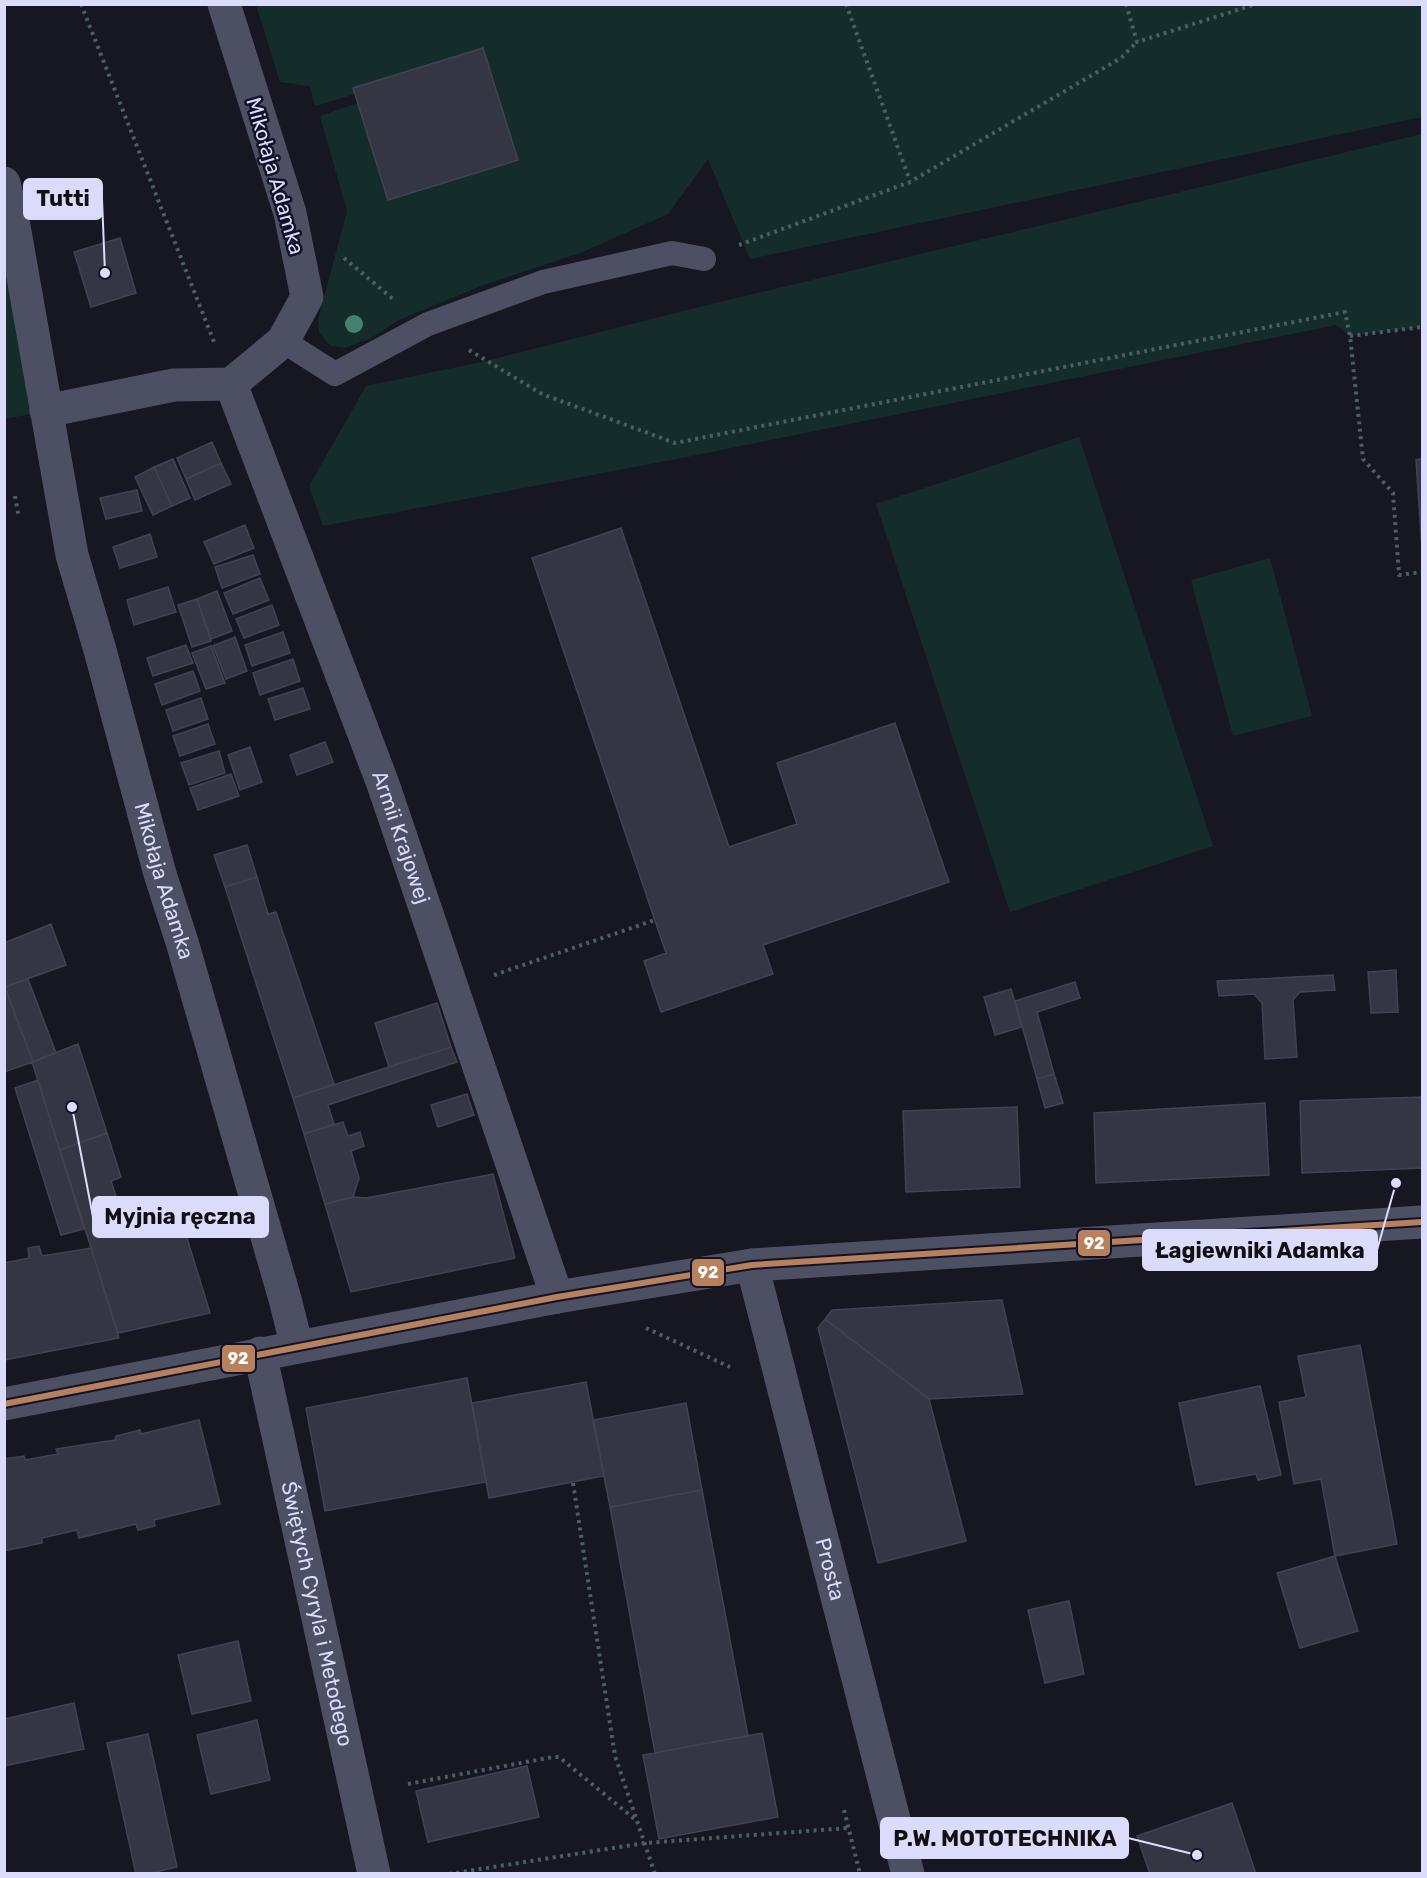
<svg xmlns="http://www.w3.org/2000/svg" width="1427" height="1878" font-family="Rubik,sans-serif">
  <rect width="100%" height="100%" fill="#171722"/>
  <path fill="#152d2a" d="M256,5H1422V117L750,259L708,159L668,214L585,251L481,286L399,320L371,338L345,348L331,346L319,332L318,320L347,211L320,116L358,103L388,200L517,160L354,89L355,94L315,106L310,86L280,82Z
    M1422,134V327L1350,336L1336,325L692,456L323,526L309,486L366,386L486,361L695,308Z
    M4,183L46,411L5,419H4Z
    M1079,437L1213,846L1010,912L876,504Z
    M1270,558L1312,716L1233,736L1191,580Z"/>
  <path fill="#353644" stroke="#434255" stroke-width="1.5" d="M483,48L518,160L388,200L353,88Z
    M120,238L136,293L91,307L74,252Z
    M212,442L221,463L186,479L177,458Z
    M173,459L190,498L172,506L154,467Z
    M1422,459V549L1416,460Z
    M221,463L231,484L195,500L186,479Z
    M154,467L172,506L153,515L135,477Z
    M137,490L142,511L106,519L100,498Z
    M245,525L254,548L214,564L204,542Z
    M621,528L729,847L797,824L777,763L895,723L949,882L763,945L773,974L661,1012L644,961L666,953L532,558Z
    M150,534L157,557L120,568L113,547Z
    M253,555L260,574L222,588L215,567Z
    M260,578L269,600L233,614L224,593Z
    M168,587L176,612L134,625L127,600Z
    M217,591L232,631L211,639L197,599Z
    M197,599L211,641L192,647L178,605Z
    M272,605L279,625L244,638L236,619Z
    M283,632L290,653L252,666L245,645Z
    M235,637L247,671L226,679L213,646Z
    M186,645L193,663L153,676L147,658Z
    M211,646L225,683L206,689L192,653Z
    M293,659L300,681L260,695L253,673Z
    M193,671L200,691L162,705L155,684Z
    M303,688L310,709L275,720L268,699Z
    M201,698L208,719L173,731L166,710Z
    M208,724L215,744L180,756L173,736Z
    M325,742L333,762L297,775L290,755Z
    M250,747L262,782L240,790L228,755Z
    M219,751L225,773L189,785L181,763Z
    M231,774L239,796L198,810L190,788Z
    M247,845L257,877L225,887L214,855Z
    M257,877L268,914L276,912L334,1084L293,1098L225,887Z
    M51,924L66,965L5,987L4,943Z
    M1396,970L1398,1012L1371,1013L1368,972Z
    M1333,975L1335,990L1300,992L1293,1000L1297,1057L1265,1059L1262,1003L1254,994L1219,996L1217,981Z
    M28,979L56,1053L33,1062L5,987Z
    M1075,982L1080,998L1037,1012L1054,1074L1037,1079L1015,1001Z
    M4,985L33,1062L4,1072Z
    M1011,989L1022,1027L995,1035L984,997Z
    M437,1003L451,1047L389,1067L375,1023Z
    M78,1044L107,1133L60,1150L32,1062Z
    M451,1047L457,1062L328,1105L334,1124L304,1134L293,1098Z
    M1054,1074L1063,1103L1045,1108L1037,1079Z
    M38,1080L84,1229L61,1235L15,1088Z
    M467,1094L474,1115L438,1127L431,1105Z
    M1422,1097V1168L1302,1173L1300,1101Z
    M1265,1103L1269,1175L1096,1183L1094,1113Z
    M1017,1107L1020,1187L906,1192L903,1111Z
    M343,1122L348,1136L360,1132L364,1146L351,1151L359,1178L353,1197L325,1204L304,1134Z
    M107,1133L121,1177L111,1181L121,1212L116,1220L125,1229L146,1224V1217L154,1213L158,1219L179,1212L210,1313L118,1333L60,1150Z
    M493,1174L515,1258L351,1292L325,1204L353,1197L366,1198Z
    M39,1246L42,1256L91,1248L119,1338L4,1360V1263L29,1258L28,1248Z
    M1002,1300L1023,1394L929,1399L825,1319L832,1310Z
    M825,1319L929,1399L966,1541L878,1563L818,1328Z
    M1360,1345L1397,1544L1335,1556L1321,1479L1294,1484L1279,1402L1306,1397L1298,1356Z
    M467,1378L486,1482L325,1511L306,1408Z
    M586,1382L604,1476L489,1498L472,1403Z
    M1260,1386L1281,1475L1258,1480L1256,1474L1196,1485L1179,1403Z
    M686,1403L702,1490L610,1507L593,1420Z
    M199,1420L220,1504L154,1520L155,1526L138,1530L136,1524L79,1538L77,1530L42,1538V1543L4,1551V1459L24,1456L25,1460L58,1454L56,1449L115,1440L116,1436L140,1430L141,1434Z
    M702,1490L748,1736L655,1753L610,1507Z
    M1335,1556L1358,1631L1300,1648L1277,1573Z
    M1069,1601L1084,1674L1045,1683L1028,1610Z
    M238,1641L251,1701L192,1714L178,1655Z
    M74,1703L84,1749L4,1766V1719Z
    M257,1720L270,1780L211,1794L197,1735Z
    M762,1733L778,1817L659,1839L643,1755Z
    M148,1734L177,1867L147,1874H136L107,1743Z
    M527,1766L539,1817L428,1842L416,1791Z
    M1232,1803L1256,1874H1150L1137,1836Z"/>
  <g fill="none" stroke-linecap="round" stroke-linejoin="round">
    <path stroke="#4d5d66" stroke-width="4" stroke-dasharray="3 4.5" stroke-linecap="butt" d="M81,4L214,342
      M846,4L910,181
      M1126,4L1137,42L1256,4
      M739,245L910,182L1121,58L1137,42
      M344,258L393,299
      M1350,336L1422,327
      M469,350L542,394L675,443L1345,312L1350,336L1363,459L1393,493L1399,575L1422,572
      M15,496L19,518
      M494,975L655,920
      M646,1328L730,1367
      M573,1483L615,1756L655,1874
      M408,1784L553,1757H559L637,1821
      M844,1810L860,1874
      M449,1874L645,1843L848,1828"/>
    <path stroke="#4d4f62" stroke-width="24" d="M283,341L335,374L428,324L543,282L672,253L704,259"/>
    <g stroke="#4d4f62" stroke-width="33">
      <path id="s1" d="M4,183L14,226L72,555L100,650L160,874L182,942L285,1299L297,1347"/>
      <path id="s2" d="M231,384L383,784L557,1297"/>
      <path d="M46,411L174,385L231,384L283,341L307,297L290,213L224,4"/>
      <path id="s3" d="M752,1265L908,1874"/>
      <path id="s4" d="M260,1353L374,1874"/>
      <path d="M4,1404L557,1297L752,1265L1422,1222"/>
    </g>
    <defs>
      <path id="bus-1" d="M4,1404L557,1297L752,1265L1422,1222"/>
    </defs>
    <use href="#bus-1" stroke="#121227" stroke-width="10"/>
    <use href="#bus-1" stroke="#b6815c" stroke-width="6"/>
  </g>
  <circle fill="#45816d" cx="354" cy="324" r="9"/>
  <g text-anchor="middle" stroke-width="5" stroke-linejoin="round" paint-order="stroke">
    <g font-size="21" fill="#dbdcfc" stroke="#121227">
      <text transform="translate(275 176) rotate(74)" y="7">Mikołaja Adamka</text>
      <text dy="7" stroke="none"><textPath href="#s2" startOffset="484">Armii Krajowej</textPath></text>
      <text dy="7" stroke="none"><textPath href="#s1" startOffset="717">Mikołaja Adamka</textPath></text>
      <text dy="7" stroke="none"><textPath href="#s3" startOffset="314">Prosta</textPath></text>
      <text dy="7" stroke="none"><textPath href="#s4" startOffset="267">Świętych Cyryla i Metodego</textPath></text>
    </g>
  </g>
  <path fill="none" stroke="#dbdcfc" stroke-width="2" d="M105 273L102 199M72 1107L93 1217M1396 1183L1377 1250M1197 1855L1128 1838"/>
  <g fill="#dbdcfc" stroke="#121227" stroke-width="2">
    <circle cx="105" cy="273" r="6"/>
    <circle cx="72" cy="1107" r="6"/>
    <circle cx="1396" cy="1183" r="6"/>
    <circle cx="1197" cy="1855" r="6"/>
  </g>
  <g fill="#dbdcfc" stroke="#dbdcfc" stroke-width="2">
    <rect x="24" y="179" width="78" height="40" rx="6"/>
    <rect x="93" y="1197" width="175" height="40" rx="6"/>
    <rect x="1143" y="1230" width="234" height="40" rx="6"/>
    <rect x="881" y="1818" width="247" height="40" rx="6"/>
  </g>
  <g font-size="22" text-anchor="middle" font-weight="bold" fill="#111">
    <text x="63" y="206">Tutti</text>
    <text x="180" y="1224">Myjnia ręczna</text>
    <text x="1260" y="1258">Łagiewniki Adamka</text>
    <text x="1005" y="1846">P.W. MOTOTECHNIKA</text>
  </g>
  <g stroke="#121227" stroke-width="2">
    <rect x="1077" y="1229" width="34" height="28" rx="6" fill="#b6815c"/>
    <rect x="691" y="1258" width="34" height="29" rx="6" fill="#b6815c"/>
    <rect x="221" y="1344" width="35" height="29" rx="6" fill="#b6815c"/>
  </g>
  <g font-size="16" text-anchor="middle" font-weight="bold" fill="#fff">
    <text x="1094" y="1249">92</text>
    <text x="708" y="1278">92</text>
    <text x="238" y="1364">92</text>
  </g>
  <rect width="1427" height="1878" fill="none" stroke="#dbdcfc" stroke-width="12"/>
</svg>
